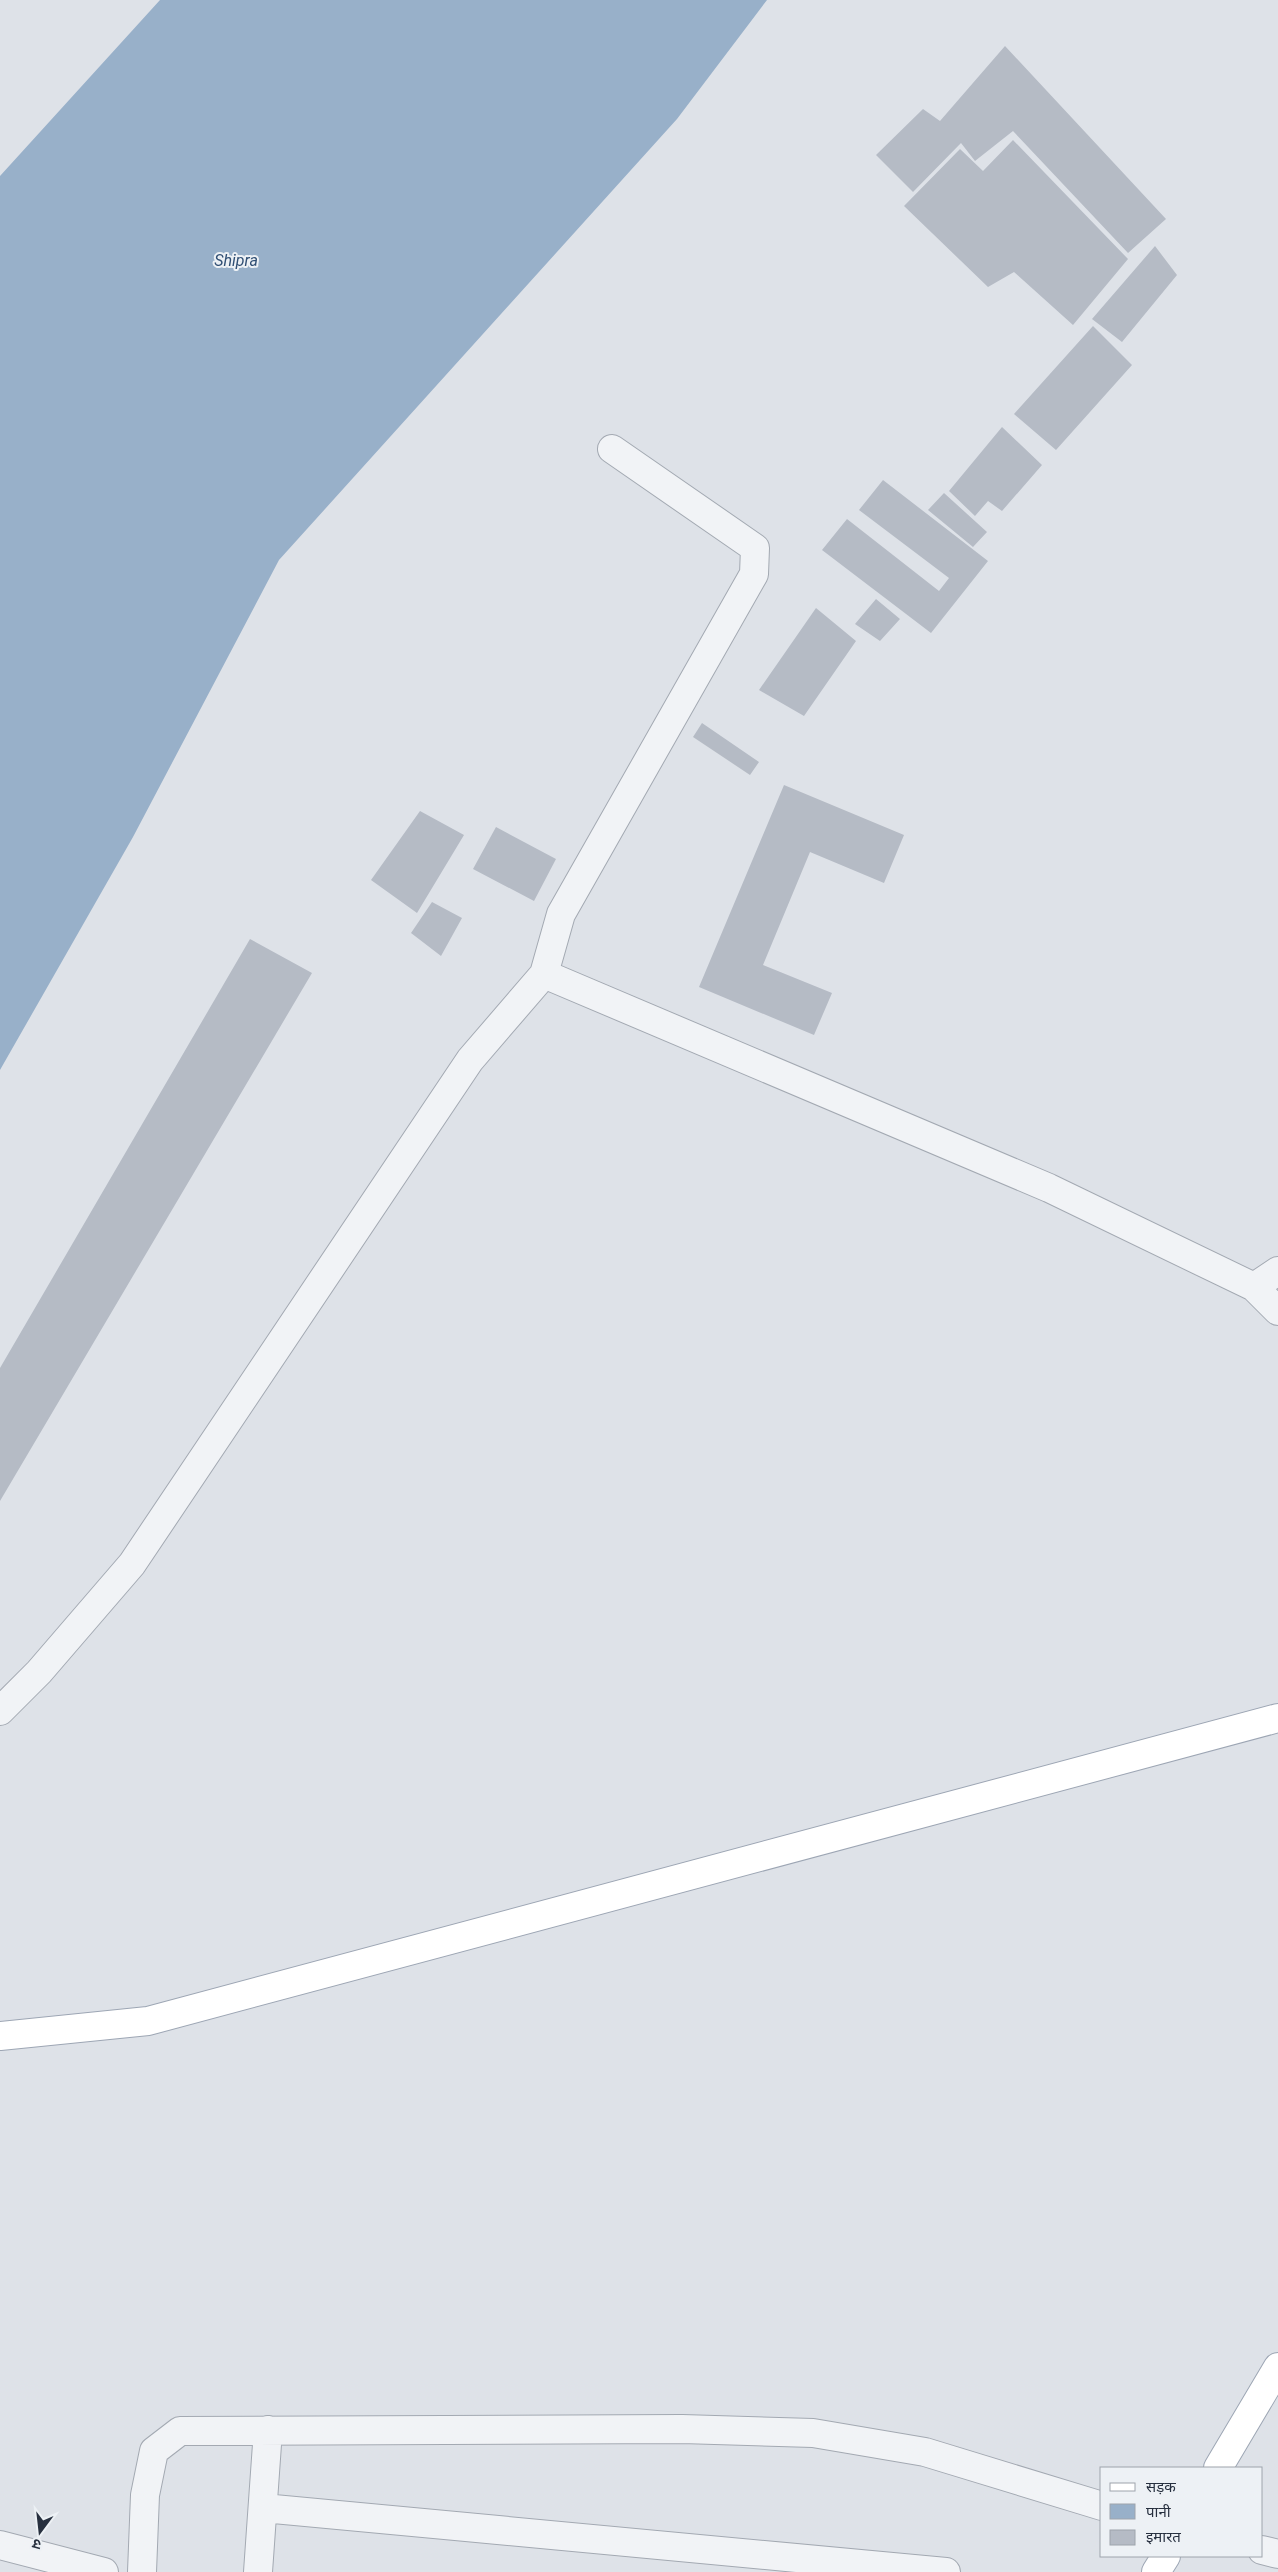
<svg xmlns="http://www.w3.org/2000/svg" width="1278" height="2572" font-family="Roboto,'Noto Sans Devanagari',sans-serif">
  <rect width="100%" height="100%" fill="#dee2e8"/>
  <path fill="#98b0c9" d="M160,0H767L677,119L279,560L133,837L0,1070V176Z"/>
  <path fill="#b5bbc5" d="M1005,46L1166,219L1128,253L1013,131L975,161L961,143L913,192L876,155L923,109L940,121Z
    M1013,140L1128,259L1073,325L1014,272L988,287L904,206L960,149L983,171Z
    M1155,246L1177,275L1122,342L1092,319Z
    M1093,326L1132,365L1056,450L1014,414Z
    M1002,427L1042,465L1002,511L988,501L975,516L949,491Z
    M883,480L988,561L931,633L822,550L847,519L939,591L949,578L859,510Z
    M944,493L987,532L973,547L928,510Z
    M876,599L900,619L880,641L855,624Z
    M816,608L856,641L804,716L759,690Z
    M702,723L759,762L750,775L693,737Z
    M784,785L904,835L884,883L810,852L763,965L832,993L814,1035L699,987Z
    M420,811L464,835L417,913L371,880Z
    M496,827L556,859L534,901L473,869Z
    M432,902L462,918L441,956L411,933Z
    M250,939L312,973L0,1501V1368Z"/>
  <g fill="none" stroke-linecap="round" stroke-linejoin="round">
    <defs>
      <path id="minor" d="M544,974L1049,1188L1254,1287L1278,1311
        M1254,1287L1278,1271
        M0,1711L39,1672L132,1564L470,1060L544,974L561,914L754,574L755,548L612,449
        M263,2508L946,2572
        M0,2545L104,2572
        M1262,2550L1278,2554
        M142,2572L145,2495L154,2451L180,2431L682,2429L813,2433L925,2452L1102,2506
        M258,2572L268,2430"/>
      <path id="major" d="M0,2036L148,2021L1278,1718
        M1218,2468L1278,2367
        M1156,2572L1166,2556"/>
    </defs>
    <use href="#minor" stroke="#a3a9b2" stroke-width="30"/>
    <use href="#major" stroke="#9da6b4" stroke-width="30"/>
    <use href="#minor" stroke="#f1f3f6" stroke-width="28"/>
    <use href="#major" stroke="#fff" stroke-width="28"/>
  </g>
  <g text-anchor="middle" stroke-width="4" stroke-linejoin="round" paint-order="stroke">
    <g font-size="16" font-style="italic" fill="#304f74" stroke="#edf1f5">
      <text x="236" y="266">Shipra</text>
    </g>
  </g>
  <rect x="1100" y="2467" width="162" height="90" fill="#edf1f5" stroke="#9ea4ac"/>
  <rect x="1110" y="2483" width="25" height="8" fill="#ffffff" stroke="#9ea4ac"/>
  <text x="1146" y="2492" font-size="15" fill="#27303f">सड़क</text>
  <rect x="1110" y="2504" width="25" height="15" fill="#98b0c9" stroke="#9ea4ac"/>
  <text x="1146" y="2517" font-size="15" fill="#27303f">पानी</text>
  <rect x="1110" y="2530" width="25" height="15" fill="#b5bbc5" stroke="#9ea4ac"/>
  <text x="1146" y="2542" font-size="15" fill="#27303f">इमारत</text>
  <g transform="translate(40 2532) rotate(195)" stroke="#edf1f5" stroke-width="4" paint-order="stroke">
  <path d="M0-4L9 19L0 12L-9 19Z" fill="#27303f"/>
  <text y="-8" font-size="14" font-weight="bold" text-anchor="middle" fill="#27303f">उ</text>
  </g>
</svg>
